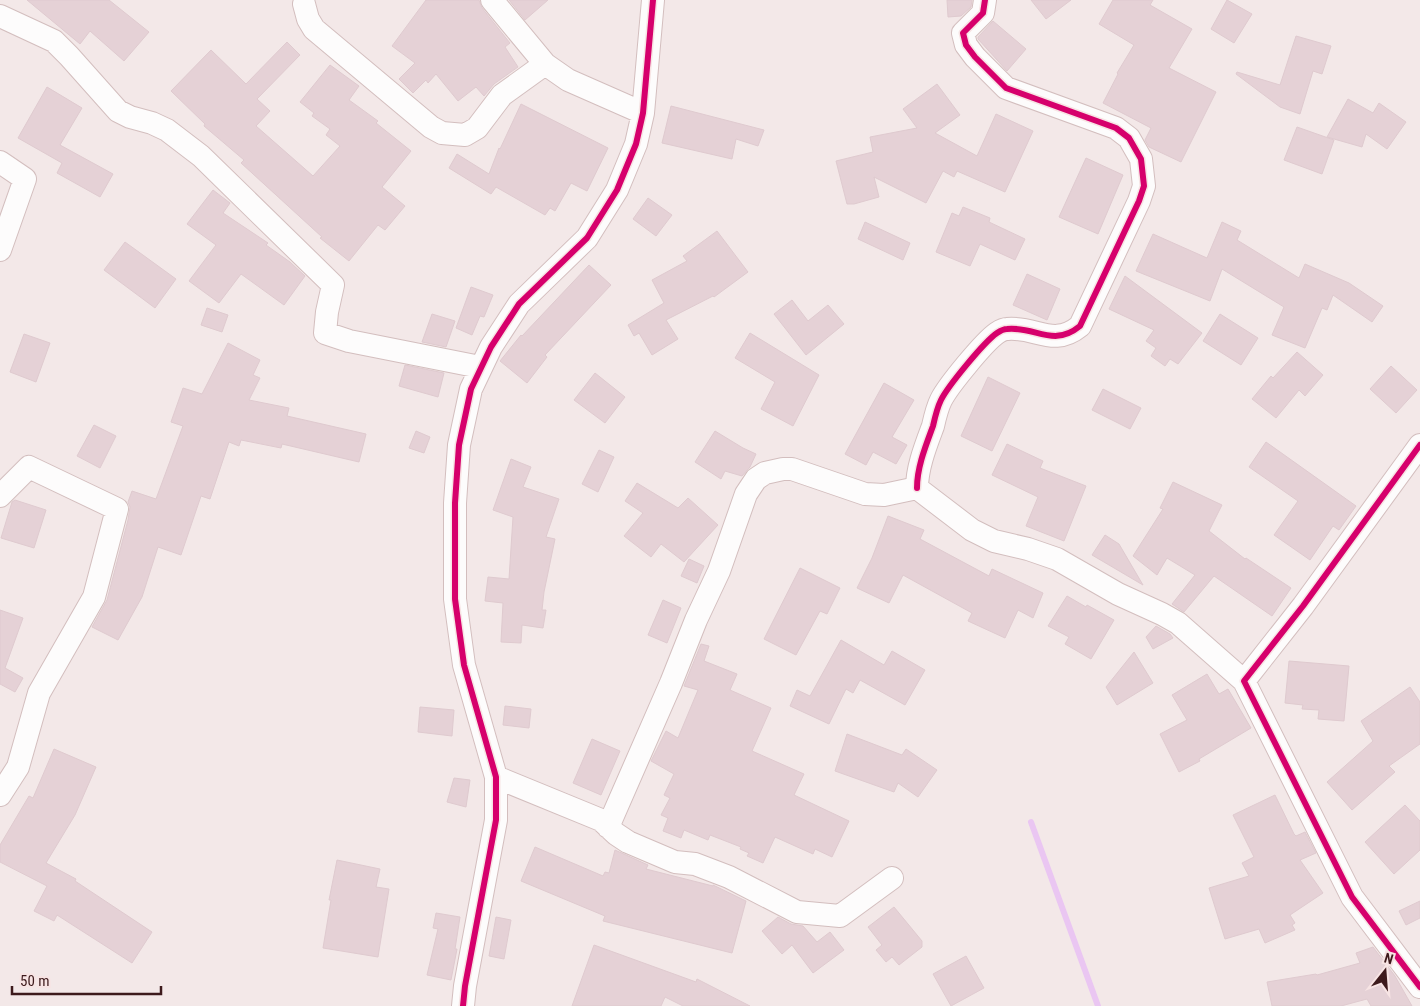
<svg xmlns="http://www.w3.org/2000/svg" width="1420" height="1006" font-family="'Roboto Condensed',sans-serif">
  <rect width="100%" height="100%" fill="#f3e8e8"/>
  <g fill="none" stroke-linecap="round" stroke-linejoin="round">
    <path stroke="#eac6f2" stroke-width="6" d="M1031,822L1098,1006"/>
  </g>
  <path fill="#e5d1d6" stroke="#dfcacf" d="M27,0H109L149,32L124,61L90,31L80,44Z
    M426,0H479L482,8L510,43L505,47L518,67L494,84L484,96L476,87L458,101L436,74L428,83L426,80L413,93L399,79L415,63L392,46Z
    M509,0H548L525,20Z
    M947,0H972L971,7L961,16L948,17Z
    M1031,0H1071L1046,19Z
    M1113,0H1153L1150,5L1192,29L1169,68L1216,92L1181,162L1149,147L1145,140L1151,128L1103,103L1118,74L1117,73L1134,45L1099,24Z
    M1227,0L1252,14L1234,43L1211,29Z
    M993,21L1026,49L1007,71L978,39V37Z
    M1296,36L1331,46L1322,74L1313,71L1300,114L1280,107L1236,74L1237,72L1280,85Z
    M287,42L300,55L257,99L270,111L256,126L313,176L340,146L326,135L330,129L312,116L314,113L300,102L330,65L359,86L349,100L378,121L376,123L411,151L382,187L405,206L385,230L378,225L349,261L320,238L322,237L241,163L244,160L204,126L205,124L171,91L211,50L246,84Z
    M937,84L960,115L935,133L977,156L996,114L1033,131L1005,192L957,171L954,177L943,171L926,203L874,177L879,197L854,204H847L836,161L873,152L870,137L917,128L903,109Z
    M47,87L82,108L60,145L113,174L100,197L57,173L62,163L18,138Z
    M1348,99L1373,113L1379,103L1406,122L1387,149L1366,134L1362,147L1327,137Z
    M521,104L608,148L587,191L571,183L555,211L550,208L545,215L496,187L491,194L449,168L457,154L489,174L499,148L500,149Z
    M671,106L764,130L758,146L736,139L732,159L662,143Z
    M1297,127L1334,140L1322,174L1284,160Z
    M1086,158L1123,175L1098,234L1059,217Z
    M213,190L230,203L223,213L268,243L266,245L290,262L305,276L284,305L241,274L219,303L189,281L216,245L187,224Z
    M648,198L672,215L656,236L633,219Z
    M963,207L990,218L989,222L1025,239L1015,260L980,244L970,266L936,252L952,213L959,216Z
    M865,222L910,243L903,260L858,239Z
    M1222,222L1241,231L1237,240L1299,278L1305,264L1349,283L1383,306L1372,322L1333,295L1327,310L1322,308L1305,348L1272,335L1284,307L1222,269L1210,301L1136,271L1153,234L1207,258Z
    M717,231L748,272L714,297L713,296L666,320L678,339L652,355L639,333L634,336L628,325L664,303L652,280L687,261L683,256Z
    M125,242L176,279L155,308L104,270Z
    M589,265L611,285L545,355L547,357L527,383L500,361L521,335L522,336Z
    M1027,274L1060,289L1047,320L1013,305Z
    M1125,276L1202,333L1178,364L1170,359L1165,366L1151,356L1156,348L1146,341L1154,330L1109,309Z
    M471,287L493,295L484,317L480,316L472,335L456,328Z
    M792,300L808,321L828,305L844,324L806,355L774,314Z
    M207,308L228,315L222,332L201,325Z
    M432,314L455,321L446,347L422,342Z
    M1220,314L1258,338L1241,365L1203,341Z
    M750,333L819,375L793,426L761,409L775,382L735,358Z
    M24,334L50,343L36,382L10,372Z
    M228,343L260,360L253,375L260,378L249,400L289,408L287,416L366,434L359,462L282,444L281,448L241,440L239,446L229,442L210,499L201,496L181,555L158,547L142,597L118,640L92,627L107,600L128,520L130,507L128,502L132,491L156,499L183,426L171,422L183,388L202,394Z
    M1297,352L1323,375L1305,396L1299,390L1276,418L1252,399L1271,376L1273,378Z
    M405,365L444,373L438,397L399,386Z
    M1391,366L1417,390L1396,413L1370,389Z
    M595,373L625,397L605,423L574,400Z
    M988,377L1020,393L992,451L961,436Z
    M884,383L914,400L892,437L907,445L896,464L873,452L866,465L845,454Z
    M1103,389L1141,408L1130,429L1092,410Z
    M94,425L116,436L100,468L77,456Z
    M416,431L430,437L424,453L409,448Z
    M715,431L743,448L756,454L750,467L742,476L725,471L721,479L695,462Z
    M1266,442L1356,506L1339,530L1333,526L1310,560L1274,535L1298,501L1249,467Z
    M1007,444L1043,461L1040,468L1086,486L1064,541L1026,526L1038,497L992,475Z
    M599,450L614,457L598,492L582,484Z
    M511,459L531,467L523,487L559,499L546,537L555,539L544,592L542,610H546L543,628L522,625L521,643L501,642L503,603L485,601L488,577L509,579L513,517L493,510Z
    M1173,482L1222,505L1209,531L1245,559L1246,558L1291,588L1272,616L1214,576L1184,612L1172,604L1195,575L1167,558L1157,575L1133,556L1163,509L1160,508Z
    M637,483L678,508L688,498L718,525L684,562L661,544L651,557L624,536L643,513L625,501Z
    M15,500L46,510L34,548L1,538L12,502Z
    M888,516L924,530L920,539L989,576L992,569L1043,593L1033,618L1018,610L1005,638L968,621L972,613L903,575L889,603L857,588L872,558Z
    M1105,535L1119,544L1143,585L1092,555Z
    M689,559L704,566L697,583L681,576Z
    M800,568L840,588L827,614L820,611L796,655L764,639Z
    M1067,596L1086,607L1087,605L1114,620L1091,659L1065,644L1069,637L1048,626Z
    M663,600L681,608L667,643L648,635Z
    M0,610L23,618L5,668L23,678L15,692L0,684Z
    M1156,626L1170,634L1173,638L1153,649L1146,637Z
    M841,640L884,665L892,651L925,670L905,705L860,680L853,693L846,689L829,724L790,706L797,690L810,696Z
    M701,644L709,646L704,661L737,674L730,690L771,708L752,751L804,774L794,795L849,821L832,857L815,849L813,854L775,837L763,863L747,856L749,853L740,849L741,847L710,835L708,840L684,830L681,838L663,831L668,818L661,815L670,798L664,795L674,774L651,761L666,731L678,738L698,690L684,686Z
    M1134,652L1153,683L1117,705L1106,687Z
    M1289,661L1349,666L1344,721L1318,719L1319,710L1302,709L1303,705L1285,703Z
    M1207,674L1219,694L1228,689L1251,728L1199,759L1200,761L1179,772L1160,734L1187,720L1172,695Z
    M1410,687L1420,702V744L1389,766L1395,772L1352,810L1327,782L1373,741L1361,721Z
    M505,706L531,709L529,728L503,725Z
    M420,707L454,710L452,736L418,732Z
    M847,734L902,755L906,749L937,770L918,797L898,783L894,792L835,771Z
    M592,739L620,751L601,795L573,783Z
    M54,749L96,767L75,815L46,863L76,879L75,881L152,932L132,963L57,915L54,921L34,911L47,886L0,862V845L29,796L33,798Z
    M454,778L470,780L466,807L447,802Z
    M1275,795L1294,834L1296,836L1305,832L1316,853L1300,860L1323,893L1290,915L1295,923L1292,925L1295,930L1265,943L1259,929L1225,939L1209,888L1249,876L1242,863L1254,857L1233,815Z
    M1405,805L1420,821V850L1394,874L1365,842Z
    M535,847L603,876L605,872L609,873L615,850L648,865L646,869L713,886V885L746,901L732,953L603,921L605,916L521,881Z
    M337,860L380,869L376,887L389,889L378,957L323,948L331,900H329Z
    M1420,901V918L1406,925L1399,911Z
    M894,907L922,941V947L899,965L892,957L886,962L876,950L882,945L868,927Z
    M436,913L460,917L455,949H457L451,980L427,975L438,929L433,928Z
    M496,917L511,920L504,959L489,956Z
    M778,917L791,924L803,926L817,942L830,932L844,950L813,973L792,945L782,954L762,931Z
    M594,945L696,982L697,979L750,1006H683L665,997L661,1006H572Z
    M1373,947L1395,976L1412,1006H1371L1367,999L1341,1006H1272L1267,982L1316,974L1317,975L1360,963L1356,953Z
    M966,956L984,988L951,1006L933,974Z"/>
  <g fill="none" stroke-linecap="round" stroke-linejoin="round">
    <defs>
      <path id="street" d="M492,0L545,64L568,80L643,113
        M304,4L308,19L314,29L431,127L442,133L465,135L477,128L502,95L545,64
        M0,16L54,41L69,56L118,111L130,117L152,123L167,130L201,156L333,285L327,312L325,333L349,341L480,367
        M0,162L25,179L0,250
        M1420,445L1303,606L1244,681L1352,897L1420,987
        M917,488C917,467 926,445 933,426C935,417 937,408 941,400C948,386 984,342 997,333C1000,331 1004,329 1007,329C1036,326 1053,348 1080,326L1139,201L1144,186L1141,159L1129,138L1116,128L1006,88L975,57L966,45L963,33L983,13L985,0
        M917,488L972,530L994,541L1028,549L1057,559L1118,594L1162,614L1178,623L1244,681
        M0,496L29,467L117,509L94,597L39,693L18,767L0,795
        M496,777L601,820L616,834L628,842L675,862L695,864L729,877L797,912L840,916L892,878
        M608,827L671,683L696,620L719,571L746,494L756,479L765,473L783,469H792L865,494L884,495L917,488
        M463,1006L465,986L496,820V777L464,665L455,599V503L459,445L471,389L491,347L519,304L587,238L617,190L636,144L643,113L653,0"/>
    </defs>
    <use href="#street" stroke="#d3bebe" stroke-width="24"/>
    <use href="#street" stroke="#fdfcfc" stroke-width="22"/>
    <defs>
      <path id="cycleway" d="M1420,445L1303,606L1244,681L1352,897L1420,987
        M917,488C917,467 926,445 933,426C935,417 937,408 941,400C948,386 984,342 997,333C1000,331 1004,329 1007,329C1036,326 1053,348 1080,326L1139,201L1144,186L1141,159L1129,138L1116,128L1006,88L975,57L966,45L963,33L983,13L985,0
        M463,1006L465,986L496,820V777L464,665L455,599V503L459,445L471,389L491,347L519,304L587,238L617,190L636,144L643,113L653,0"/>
    </defs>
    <use href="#cycleway" stroke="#f7e4e4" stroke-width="9"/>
    <use href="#cycleway" stroke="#d6006c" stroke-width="6"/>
  </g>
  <g transform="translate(1385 971) rotate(17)" stroke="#f7e4e4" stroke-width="4" paint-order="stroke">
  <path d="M0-4L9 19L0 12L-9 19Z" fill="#3d1a1c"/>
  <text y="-8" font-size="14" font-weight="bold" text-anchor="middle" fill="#3d1a1c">N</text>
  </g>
  <path d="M12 986v8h149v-8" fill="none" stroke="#3d1a1c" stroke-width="2.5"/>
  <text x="20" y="986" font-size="15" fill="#3d1a1c" stroke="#f7e4e4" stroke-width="4" paint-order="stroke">50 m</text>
</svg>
